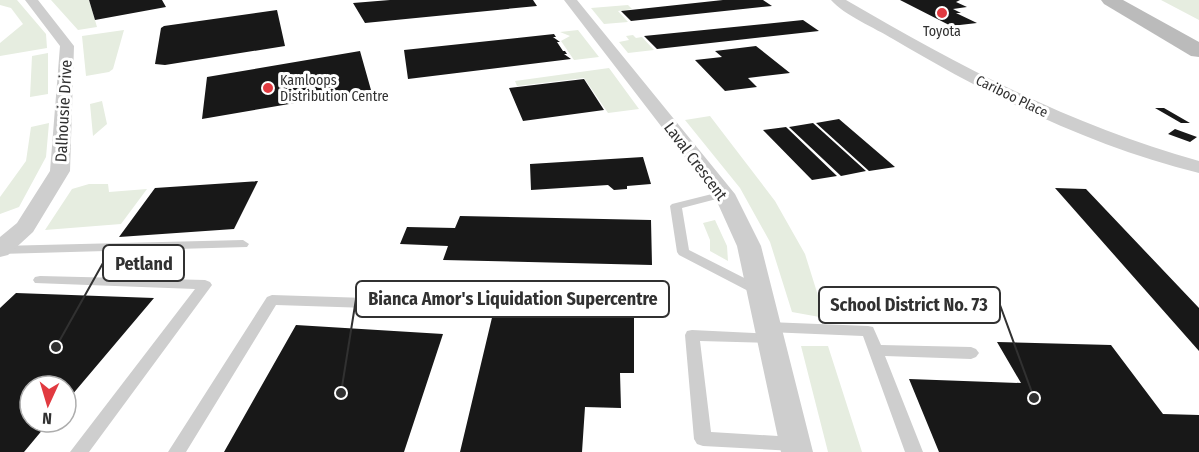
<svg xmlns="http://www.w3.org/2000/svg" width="1199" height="452" font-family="'Fira Sans Condensed',sans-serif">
  <rect width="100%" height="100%" fill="#fff"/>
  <path fill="#e6ede0" d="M0,0H17L46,34L47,48L0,56V43L23,24L11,8L0,5Z
    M51,0H89L97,27L78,30Z
    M1161,0H1199V20Z
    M628,5L632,9L618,11L628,22L604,24L591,8Z
    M124,30L113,69L109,72L86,76L82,36Z
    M578,30L599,57L574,60L561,41L570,36L560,32Z
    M633,35L636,38L642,37L654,50L628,53L619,42L629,40L626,36Z
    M48,53V94L30,97L32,56Z
    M609,68L639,109L608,113L584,78L517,86L515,81Z
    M102,101L107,124L93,136L90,104Z
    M710,116L775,201L805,254L825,318L792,312L770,242L740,188L685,120Z
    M49,123L46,157L19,207L0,214V197L26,161L31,127Z
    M89,184H108L109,192L147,189L121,224L45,230L72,189Z
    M715,220L727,246L728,261L710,251V240L703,223Z
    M801,346H828L862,452H828Z"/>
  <path fill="#181818" d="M89,0H162L166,7L95,20Z
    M390,0H533L537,6L365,23L353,3Z
    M723,0H763L772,6L631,21L621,11Z
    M900,0H960L956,2L967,7L953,9L961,13H956L977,23L951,26Z
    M277,10L285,46L165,65L155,64L161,28L164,26Z
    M803,20L819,31L657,49L644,36Z
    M554,34L556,37H553L560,42H557L563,51H565L567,54H564L571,59L408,79L404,50Z
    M756,46L790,73L748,78L757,87L725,91L695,60L722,57L715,51Z
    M360,51L371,90L202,119L207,77Z
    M584,79L604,110L523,121L509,88Z
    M1155,108H1164L1190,123H1181Z
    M839,119L895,167L869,171L816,123Z
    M813,123L866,171L841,176L789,127Z
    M786,127L837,176L812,180L763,130Z
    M1175,129L1197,137L1190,142L1168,134Z
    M643,157L651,184L627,186V189L614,190L608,185L531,190L530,164Z
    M258,181L234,229L119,237L155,188Z
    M1055,188L1086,189L1199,308V351Z
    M460,216L651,220L652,265L443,260L448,246L400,244L407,227L455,228Z
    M500,284L618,287V316L634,317V373H620L621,408L585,407L582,452H460Z
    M16,293L154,298L66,402V386H30V422H49L24,452H0V308Z
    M296,325L443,334L404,452H224Z
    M997,342L1111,345L1163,414L1199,415V452H939L909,379L1021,383Z"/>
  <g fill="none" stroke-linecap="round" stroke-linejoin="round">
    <path fill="#cecece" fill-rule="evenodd" d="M724,191L728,192L730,194L728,196L682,208L689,250L764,288L766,291L764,294H754L679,255L677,252L670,206L672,204Z
      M243,240L249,244L247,247L0,254V246Z
      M40,276L205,280L210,282L212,285L89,452H70L195,289L35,283L33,280L35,277Z
      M272,295L430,300L435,302L437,305L435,308L430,310L276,305L186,452H168L267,297Z
      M768,322L868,326L873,327L881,345L971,347L976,349L979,353L976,357L971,359L885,356L923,452H905L863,336L768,332L763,331L761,327L763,323Z
      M692,330L776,334L778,338L776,342L771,343L700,341L711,432L794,437L800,439L803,444L800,449L794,451L703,446L697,444L694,439L685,335L687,331Z"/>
    <path fill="#cecece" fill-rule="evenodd" d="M25,0H38L74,46L70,171L33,232L8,255L0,257V237L17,223L50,171L60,46Z
      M564,0H577L735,194L761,246L813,452H781L737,246L714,195Z
      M831,0H846C959,66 1072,126 1199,161V173C1090,146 989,96 893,39C875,28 844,15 831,0Z"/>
    <path fill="#bbb" fill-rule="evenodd" d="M1101,0H1123L1199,42V57L1191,56L1104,4Z"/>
  </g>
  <g fill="#e13a40" stroke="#fff" stroke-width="2">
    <circle cx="942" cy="13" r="6"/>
    <circle cx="268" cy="88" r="6"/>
  </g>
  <g text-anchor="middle" stroke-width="6" stroke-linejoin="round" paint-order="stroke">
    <g font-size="14" fill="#313131" stroke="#fff">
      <text x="942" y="36">Toyota</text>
      <text x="280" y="85" text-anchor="start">Kamloops<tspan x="280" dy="16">Distribution Centre</tspan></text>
    </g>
    <g font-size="14" fill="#313131" stroke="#fff">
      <text transform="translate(1012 96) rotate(26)" y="5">Cariboo Place</text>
    </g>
    <g font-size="16" fill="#313131" stroke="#fff">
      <text transform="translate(63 111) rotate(-87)" y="6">Dalhousie Drive</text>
      <text transform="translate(696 161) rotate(53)" y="6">Laval Crescent</text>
    </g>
  </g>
  <path fill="none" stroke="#313131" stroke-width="2" d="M56 347L103 263M341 393L356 299M1034 398L1000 305"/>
  <g fill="#313131" stroke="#fff" stroke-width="2">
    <circle cx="56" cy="347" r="6"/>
    <circle cx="341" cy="393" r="6"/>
    <circle cx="1034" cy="398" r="6"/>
  </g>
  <g fill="#fff" stroke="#313131" stroke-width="2">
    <rect x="103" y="245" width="81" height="36" rx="6"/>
    <rect x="356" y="281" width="313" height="36" rx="6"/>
    <rect x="819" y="287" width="181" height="36" rx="6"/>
  </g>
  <g font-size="18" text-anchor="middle" font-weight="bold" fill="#313131">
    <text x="144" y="270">Petland</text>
    <text x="513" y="305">Bianca Amor's Liquidation Supercentre</text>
    <text x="909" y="311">School District No. 73</text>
  </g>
  <g transform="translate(48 404) rotate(184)"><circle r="28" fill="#ffffff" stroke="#adadad" stroke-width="1.5"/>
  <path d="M0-4.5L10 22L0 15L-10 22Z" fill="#e13a40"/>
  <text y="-9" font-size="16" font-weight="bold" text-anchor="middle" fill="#313131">N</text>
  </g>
</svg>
